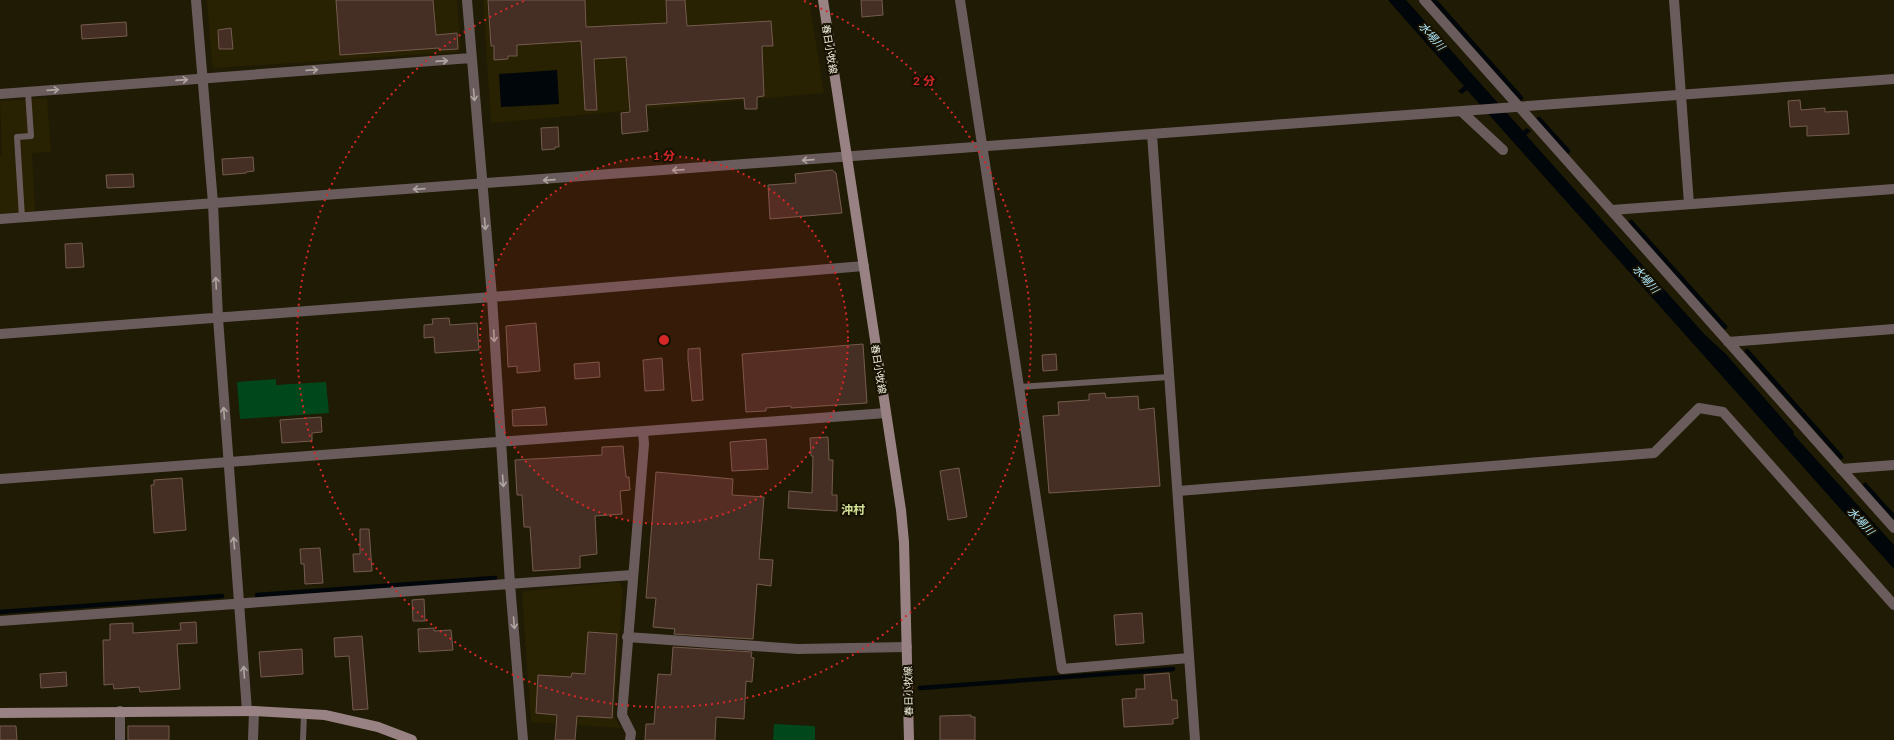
<svg xmlns="http://www.w3.org/2000/svg" width="1894" height="740" font-family="Lato,'Noto Sans JP',sans-serif">
  <rect width="100%" height="100%" fill="#201b04"/>
  <path fill="#282102" d="M207,0H457L461,48L456,52L215,68L212,65Z
    M483,0H809L824,93L491,123Z
    M47,98L51,152L32,153L35,211L0,214V155H2L0,101Z
    M619,582L623,589L614,716L621,728L531,722L522,594L526,591Z"/>
  <path fill="#00481b" d="M276,379V385L326,382L329,413L240,419L237,382Z
    M774,724L815,726V740H773Z"/>
  <path fill="#00060a" d="M1388,0H1406L1523,131L1527,128L1531,131L1526,135L1705,335L1725,353L1794,432L1793,434L1894,545V569L1467,90L1462,94L1458,91L1464,86Z
    M557,70L559,104L501,107L499,74Z"/>
  <g fill="none" stroke-linecap="round" stroke-linejoin="round">
    <path stroke="#00060a" stroke-width="4.5" d="M1434,0L1521,98
      M1539,119L1568,151
      M1631,222L1725,327
      M1747,351L1841,457
      M1865,485L1894,517
      M257,595L495,578
      M0,612L222,596
      M920,688L1173,669"/>
  </g>
  <path fill="#452e23" stroke="#755b4e" d="M336,0H433L436,35L457,33L458,49L439,50V48L340,55Z
    M488,0H585L586,27L667,23L666,0H685L687,26L771,21L773,46H762L764,96L757,97V109H745L744,98L646,105L648,131L622,134L621,113L630,112L626,57L594,59L597,110H585L581,41L517,45V56H508V59L494,60V46H491Z
    M861,0H882L883,15L862,17Z
    M126,22L127,36L82,39L81,25Z
    M231,28L233,49H219L218,30Z
    M1800,100L1801,110L1825,108V112L1847,111L1849,134L1807,136V126L1790,127L1788,101Z
    M558,127L559,147H555V149L542,150L541,128Z
    M253,157L254,171L246,172V173L223,175L222,159Z
    M832,170L836,173L842,213L770,219L768,185L796,183L795,174Z
    M133,174L134,187L107,188L106,175Z
    M82,243L84,267L66,268L65,244Z
    M449,318L450,325L477,323L479,350L435,353L434,337L424,338V325L433,324L432,319Z
    M536,323L540,371L517,373V366L508,367L506,326Z
    M863,344L867,403L791,408V406L766,408V411L746,412L742,354Z
    M700,348L703,400L692,401L688,359V349Z
    M1056,354L1057,370L1043,371L1042,355Z
    M662,358L664,390L645,391L643,360Z
    M599,362L600,377L575,379L574,364Z
    M1105,393L1106,398L1138,396L1139,410L1154,408L1160,486L1049,493L1043,416L1059,415L1058,402L1089,400V394Z
    M545,407L547,425L513,426L512,410Z
    M321,417L322,432L312,433V441L282,443L280,420Z
    M828,437L829,460H833L832,495H837V511L788,508L789,491L812,493L813,456H811L810,438Z
    M766,439L768,469L732,471L730,442Z
    M623,446L626,477H629L630,490L620,491L622,514L595,516L597,554L580,556V568L533,571L530,527H524L522,495H517L515,460L602,455V447Z
    M959,468L967,517L948,520L940,471Z
    M656,472L733,479L732,495L764,497L759,559L773,560L771,586L757,584L753,639L674,634L675,629L653,627L656,598H646Z
    M182,478L186,530L154,533L151,485H154V480Z
    M360,529H369L372,571L354,572L353,554H360Z
    M320,548L323,583L305,584L304,564H301L300,549Z
    M424,599L425,621H413L412,600Z
    M1142,613L1144,643L1116,645L1114,615Z
    M196,622L197,643L177,644L180,689L140,692L139,687L114,689L113,684L104,685L103,640H110V624L133,623V633L181,630L180,623Z
    M434,628V631L451,630L453,650L419,652L418,629Z
    M588,632L617,634L612,718L577,716L575,740H555L557,715L536,713L538,675L571,677L572,673L585,674Z
    M362,636L368,709L353,710L349,656L335,657L334,638Z
    M673,647L752,652L751,657L754,658L752,682L746,681L744,719L716,717L715,740H645L646,724H654L658,674L671,675Z
    M302,649L303,674L261,677L259,652Z
    M66,672L67,686L41,688L40,674Z
    M1169,673L1172,700H1177L1178,718L1173,719V724L1124,727L1122,699L1136,698V689H1145L1144,675Z
    M971,715V717H975V740H940V716Z
    M0,726H16L17,740H0Z
    M128,726H169V740H128Z"/>
  <g fill="none" stroke-linecap="round" stroke-linejoin="round">
    <path stroke="#6a5c5d" stroke-width="6" d="M22,217L17,137L31,136L28,92
      M1019,387L1169,377
      M303,740L304,714"/>
    <path stroke="#6a5c5d" stroke-width="10" d="M196,0L213,203L218,318L247,711
      M467,0L492,297L510,584L523,740
      M960,0L1062,669L1189,658
      M1424,0L1894,528
      M1674,0L1689,204
      M0,94L471,58
      M1461,111L1503,150
      M1152,134L1195,740
      M1612,210L1894,189
      M0,219L1894,79
      M0,334L492,297L864,266
      M1728,342L1894,329
      M1841,469L1894,465
      M0,479L886,413
      M1178,491L1654,453L1699,408L1723,412L1894,605
      M0,621L632,575
      M627,637L798,649L907,647
      M120,740V711
      M253,740L254,711
      M630,740L631,733L622,715L644,444L643,432"/>
    <path stroke="#988283" stroke-width="10" d="M823,0L901,510L904,542L909,740
      M0,713L254,711L325,715L378,727L412,740"/>
  </g>
  <defs><path id="oneway-shaft" d="M-6 0H5M1.5-3L5.5 0L1.5 3" fill="none" stroke-width="1.6" stroke-linecap="round" stroke-linejoin="round"/></defs>
  <g stroke="#afa6a0">
    <use href="#oneway-shaft" transform="translate(442 61) rotate(-4)"/>
    <use href="#oneway-shaft" transform="translate(312 70) rotate(-4)"/>
    <use href="#oneway-shaft" transform="translate(182 80) rotate(-4)"/>
    <use href="#oneway-shaft" transform="translate(53 90) rotate(-4)"/>
    <use href="#oneway-shaft" transform="translate(474 95) rotate(85)"/>
    <use href="#oneway-shaft" transform="translate(808 160) rotate(176)"/>
    <use href="#oneway-shaft" transform="translate(678 170) rotate(176)"/>
    <use href="#oneway-shaft" transform="translate(549 180) rotate(176)"/>
    <use href="#oneway-shaft" transform="translate(419 189) rotate(176)"/>
    <use href="#oneway-shaft" transform="translate(485 224) rotate(85)"/>
    <use href="#oneway-shaft" transform="translate(216 283) rotate(-93)"/>
    <use href="#oneway-shaft" transform="translate(494 336) rotate(87)"/>
    <use href="#oneway-shaft" transform="translate(224 413) rotate(-94)"/>
    <use href="#oneway-shaft" transform="translate(503 481) rotate(86)"/>
    <use href="#oneway-shaft" transform="translate(234 543) rotate(-95)"/>
    <use href="#oneway-shaft" transform="translate(514 623) rotate(85)"/>
    <use href="#oneway-shaft" transform="translate(244 672) rotate(-94)"/>
  </g>
  <circle cx="664" cy="340" r="184" fill="#d62828" fill-opacity=".12"/>
  <g fill="none" stroke="#d62828" stroke-width="2" stroke-dasharray="2 4">
    <circle cx="664" cy="340" r="184"/>
    <path d="M804 1A367 367 0 1 1 524 1"/>
  </g>
  <g text-anchor="middle" stroke-width="4" stroke-linejoin="round" paint-order="stroke">
    <g font-size="10" fill="#f4f1e2" stroke="#161100">
      <text transform="translate(830 49) rotate(81)" y="4">春日小牧線</text>
      <text transform="translate(879 369) rotate(81)" y="4">春日小牧線</text>
      <text transform="translate(908 691) rotate(-91)" y="4">春日小牧線</text>
    </g>
    <g font-size="11" font-style="italic" fill="#aee7fb" stroke="#161100">
      <text transform="translate(1432 36) rotate(49)" y="4">水場川</text>
      <text transform="translate(1646 279) rotate(49)" y="4">水場川</text>
      <text transform="translate(1861 521) rotate(47)" y="4">水場川</text>
    </g>
    <g font-size="12" font-weight="bold" fill="#d4e296" stroke="#161100">
      <text x="853" y="514">沖村</text>
    </g>
  </g>
  <circle cx="664" cy="340" r="6" fill="#d62828" stroke="#161100" stroke-width="2"/>
  <g font-size="12" text-anchor="middle" font-weight="bold" fill="#d62828" stroke="#161100" stroke-width="4" stroke-linejoin="round" paint-order="stroke">
    <text x="924" y="85">2 分</text>
    <text x="664" y="160">1 分</text>
  </g>
</svg>
